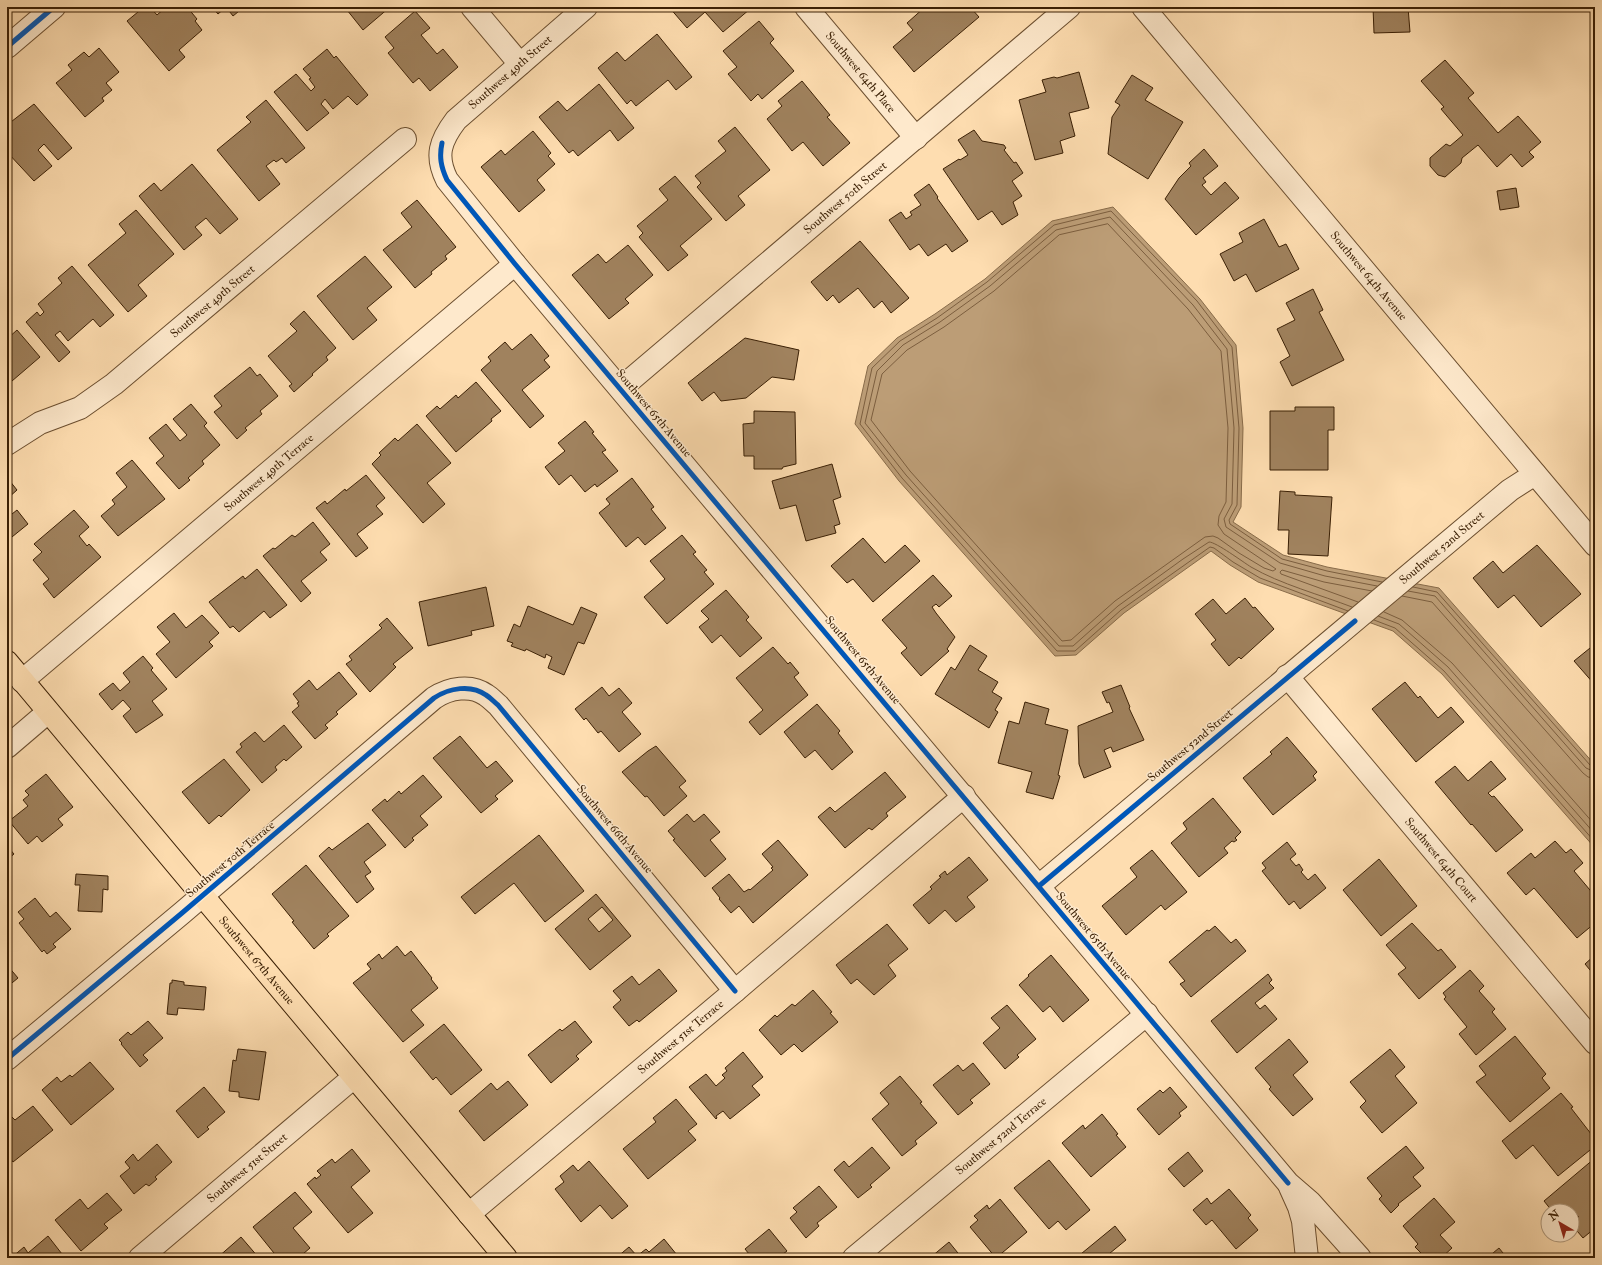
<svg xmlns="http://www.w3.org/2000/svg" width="1602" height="1265" font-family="'IM FELL Double Pica',serif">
  <rect width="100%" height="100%" fill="#feddb0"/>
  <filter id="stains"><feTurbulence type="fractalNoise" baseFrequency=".005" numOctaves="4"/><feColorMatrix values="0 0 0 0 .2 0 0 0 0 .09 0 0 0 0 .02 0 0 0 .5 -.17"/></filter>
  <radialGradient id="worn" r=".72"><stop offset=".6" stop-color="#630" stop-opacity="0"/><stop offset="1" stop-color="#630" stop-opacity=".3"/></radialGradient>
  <path fill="#bc9d76" stroke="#886b49" d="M1113,207L1200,299L1236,345L1243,428L1241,507L1233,522L1283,555L1327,567L1439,588L1595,765V848L1442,674L1393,631L1258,582L1230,565L1211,551L1124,613L1076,655L1055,656L899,481L855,424L868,366L897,338L935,314L985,279L1052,221Z"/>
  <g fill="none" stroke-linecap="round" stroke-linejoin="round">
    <path stroke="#7c5e3e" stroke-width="1" d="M1108,224L1188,309L1221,351L1228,428L1226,502L1219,516L1218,525L1224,534L1276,569L1273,571L1264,568L1239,553L1218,538L1213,536L1205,537L1115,601L1071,640L1062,641L910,471L871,420L882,374L907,350L944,327L994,291L1059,235Z
      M1413,587L1437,592L1590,765L1595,767
      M1408,591L1435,596L1586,768L1595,772
      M1402,596L1432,602L1583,773L1588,777L1595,778
      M1358,602L1281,574L1280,572L1282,570L1324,582L1372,591
      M1352,607C1321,595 1280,584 1251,567C1243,562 1216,542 1209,542L1183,559L1118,606L1073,646H1059L906,475L865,423L877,371L903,345L940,322L990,286L1056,230L1110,217L1193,305L1227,349L1234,428L1232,504L1224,519L1226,527L1280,563L1325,576L1377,586
      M1348,611L1260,578L1233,562L1214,548L1210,547L1121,610L1075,651H1057L902,478L860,424L872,368L900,341L937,318L987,282L1054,225L1111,211L1197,301L1232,347L1239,428L1237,505L1229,520L1230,524L1282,559L1327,571L1382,582
      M1384,612L1402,620L1452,663L1595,825
      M1378,616L1399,624L1448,667L1595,834
      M1374,620L1395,628L1444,671L1595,842"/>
  </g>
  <path fill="#a0825e" stroke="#3b2005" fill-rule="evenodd" d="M144,7H150L157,15L166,7H187L197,19L195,21L202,30L179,50L185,57L169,71L127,21Z
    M212,7H244L233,16L226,7L218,14Z
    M352,7H390L363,30L347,10Z
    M669,7H748L750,9L723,32L705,12L687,28Z
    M925,7H970L979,17L914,72L893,47L913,30L907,23Z
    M1373,7H1408L1410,32L1374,33Z
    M415,11L430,28L421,35L437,54L443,49L458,67L430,91L419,78L413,83L388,53L394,48L385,37Z
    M759,21L774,39L770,43L794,71L762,99L758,94L751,101L728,74L737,67L723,51Z
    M657,34L692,77L676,90L668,80L636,106L631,100L627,104L598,68L617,52L625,61Z
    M99,48L119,72L106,83L112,90L102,98L104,101L85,117L56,83L72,70L68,65L84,52L89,57Z
    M327,49L334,58L336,56L368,95L357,105L348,96L333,109L325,99L321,104L329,113L307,131L274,92L296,74L311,91L315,87L309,79L311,78L303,69Z
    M1445,60L1474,93L1468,98L1498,133L1518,116L1541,142L1529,152L1534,157L1522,167L1511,154L1497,167L1478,145L1462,158L1461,163L1445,177L1438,175L1430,166V158L1446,144L1450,146L1463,135L1441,109L1444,107L1421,81Z
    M1079,72L1089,108L1069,113L1075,136L1060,141L1063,153L1035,160L1019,100L1046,92L1042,80L1054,77L1057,78Z
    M1132,75L1153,88L1145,100L1183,122L1148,179L1108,154L1112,117L1120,105L1115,102Z
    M802,81L830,115L827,117L850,143L823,166L803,142L792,151L767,119L782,106L778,101Z
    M599,84L634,128L618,141L610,130L578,156L573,150L569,153L539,117L558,101L567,111Z
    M266,100L305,148L286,163L282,158L276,162L274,160L266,166L280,184L259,201L217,150L251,122L246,117Z
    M34,104L72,148L58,160L44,144L38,150L52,166L34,181L7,152V125Z
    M735,127L770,170L738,196L745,205L726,221L697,187L701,183L695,176L726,151L718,141Z
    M974,130L982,141L1004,145L1006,148L1004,150L1014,163L1016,162L1023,173L1012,181L1022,196L1013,202L1018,215L1002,225L992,211L978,220L943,169L959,159L960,160L968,155L958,140Z
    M533,131L551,153L548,156L555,164L537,180L545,190L519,212L481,167L501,150L505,155Z
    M1204,149L1218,166L1203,178L1206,182L1202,185L1211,195L1225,182L1239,198L1196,235L1165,199L1179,178L1191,166L1189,163Z
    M192,164L238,219L220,234L206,218L195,227L202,235L184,250L139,196L154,183L161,191Z
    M675,176L712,219L680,246L688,255L668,271L639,237L643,233L637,226L668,200L659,189Z
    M929,184L938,197L937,198L968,241L952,252L946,244L928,256L919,244L910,250L889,220L901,212L906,219L912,215L910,212L921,205L914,195Z
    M1516,188L1519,207L1500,210L1497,191Z
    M417,200L456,247L445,256L447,259L431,272L432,274L415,288L383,250L412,227L401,213Z
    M136,210L174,254L138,285L147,296L128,312L88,265L126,233L119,224Z
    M1264,219L1279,247L1286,244L1299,269L1256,292L1246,274L1234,281L1220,254L1243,242L1239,233Z
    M860,241L909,298L891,313L882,301L874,308L858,288L839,303L833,295L827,301L811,282Z
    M628,245L653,275L625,299L629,303L609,319L572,275L598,254L606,263Z
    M365,256L392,287L367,308L377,320L353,340L317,296Z
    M72,266L114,315L100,327L93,319L68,341L60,331L55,335L70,352L59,362L26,322L37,312L40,316L44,312L38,304L62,283L58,278Z
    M1313,289L1323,310L1319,312L1344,360L1292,386L1280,362L1290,356L1277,329L1295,320L1286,303Z
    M304,311L336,348L326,357L328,360L312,374L313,375L294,392L289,386L292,384L268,356L297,331L290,324Z
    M17,330L40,357L12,381L8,377L7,378V339Z
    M531,334L549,356L544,360L550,367L522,390L544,416L530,428L481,370L491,361L488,357L505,342L512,350Z
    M745,338L799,350L794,380L772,377L746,398L721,401L714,392L702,401L688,383Z
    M250,367L257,376L260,374L278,396L260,411L262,414L245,428L247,430L237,439L214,412L222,406L214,396Z
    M476,382L501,411L491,419L492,421L456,452L426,416L437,406L440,409L456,395L458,398Z
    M191,404L207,423L204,426L220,445L202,461L204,464L188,478L190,480L179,489L156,463L164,456L149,438L166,424L180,441L187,435L173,419Z
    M1295,407H1334V430H1328V470H1270V411H1295Z
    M754,411L795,412L796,464L783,467L782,469H754V456H744L743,424L754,423Z
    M585,421L594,432L592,433L606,450L602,452L618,471L597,487L595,484L585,492L571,475L559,485L545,467L565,451L558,443Z
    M417,424L451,463L427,483L445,504L423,523L372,464L381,455L379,453L395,438L398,441Z
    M132,460L165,499L118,536L101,516L115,504L112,500L127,487L116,473Z
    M832,464L841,497L833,500L840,524L834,526L836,533L806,541L796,505L780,509L772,481Z
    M366,475L385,498L376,506L383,514L357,534L368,548L356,557L316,508L325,501L327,504L345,489L346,491Z
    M632,478L654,507L651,509L666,528L645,545L638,537L626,547L599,513L610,504L606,499Z
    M9,480L17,490L8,498L10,500L7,502V482Z
    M1280,491L1295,492V495L1332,497L1328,556L1288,554L1289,530H1278Z
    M17,510L28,524L7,541V518Z
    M74,510L89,527L79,536L87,546L89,544L101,557L54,598L43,584L49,579L33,560L42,552L34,544Z
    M313,522L330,544L320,552L327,560L301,581L311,593L301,602L263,556L273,548L275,549L292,535L295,537Z
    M682,535L696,552L693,554L707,570L704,572L714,584L667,624L644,597L665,579L650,561Z
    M863,538L885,563L905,545L920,561L873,602L853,579L847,583L831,566Z
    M1537,545L1581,594L1541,627L1514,595L1498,608L1473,578L1493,561L1503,573Z
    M257,569L287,605L270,618L264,611L239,632L233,626L230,628L209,602L243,576L245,579Z
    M933,575L952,596L939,607L936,604L932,607L936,613L955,637L947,649L949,651L921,676L901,653L907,648L882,620Z
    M486,587L494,626L471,631L472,635L428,646L419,602Z
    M726,590L749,617L746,620L762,638L740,657L721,635L712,643L699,627L709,619L701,611Z
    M1245,598L1253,608L1255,607L1274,629L1241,659L1239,657L1229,666L1211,644L1216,640L1195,614L1213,599L1226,614Z
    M528,606L573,625L581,607L597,614L584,644L578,642L564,675L548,668L552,657L546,654L545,658L526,649L525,651L511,646L513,643L507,641L514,624L520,627Z
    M174,613L186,628L202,615L219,633L209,642L213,646L176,678L156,654L170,642L157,627Z
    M387,618L413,648L393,664L396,667L370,692L346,664L352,660L349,656L382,628L379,625Z
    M1595,644V685L1574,661Z
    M970,645L987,656L978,670L998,682L992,692L1002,698L995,710L998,712L989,728L935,694L951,667L955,670Z
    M773,647L788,664L790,662L799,673L794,677L808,695L760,735L749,722L763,710L736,678Z
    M143,656L153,668L151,670L167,689L152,701L163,715L136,733L123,716L131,709L123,700L112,710L99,694L113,683L120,691L130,682L123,673Z
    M339,672L357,694L336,712L338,714L325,725L328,728L315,739L292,712L299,706L297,703L299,702L293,694L309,680L317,690Z
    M1405,682L1418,698L1420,696L1438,718L1451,707L1464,722L1416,762L1372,709Z
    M1121,685L1130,707L1129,708L1144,740L1113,752L1111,747L1104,750L1111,767L1084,778L1079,764L1078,726L1113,712L1109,702L1107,703L1102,692Z
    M602,687L609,696L619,688L632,703L622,712L641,734L619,752L601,731L598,733L586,718L584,720L575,709Z
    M1025,702L1049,709L1045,724L1068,730L1058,775L1060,776L1053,799L1026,792L1032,772L998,763L1009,721L1019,724Z
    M817,704L840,731L838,733L853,752L832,770L815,750L805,758L784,732Z
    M284,725L302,747L286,761L284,759L275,767L277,770L262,783L236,752L242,747L240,744L255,732L264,742Z
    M460,736L487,768L496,761L513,781L495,796L498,799L481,813L433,758Z
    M1287,737L1317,772L1313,776L1316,780L1273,815L1243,778L1272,754L1270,752Z
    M656,746L686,781L679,787L687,796L664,816L647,796L645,797L622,772L648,751Z
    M224,759L250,790L221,817L219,815L209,824L182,792Z
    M1491,761L1506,779L1488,793L1492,797L1494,796L1523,830L1496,852L1472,824L1471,825L1435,782L1455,766L1468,781Z
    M885,772L906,797L886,813L888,816L872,830L869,828L845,848L818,817L830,807L835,812Z
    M46,774L73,807L58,819L63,825L42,842L37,836L28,844L9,821L28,806L23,800L29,795L25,791Z
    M423,775L442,797L420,816L428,825L412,838L414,840L405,848L372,810L385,799L387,802L399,791L401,794Z
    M1213,798L1241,832L1235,838L1237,840L1234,842L1232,841L1224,848L1228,853L1199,877L1171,843L1187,829L1183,823Z
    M687,814L694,822L704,814L720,832L710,840L726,859L705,877L673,840L675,839L668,831Z
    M368,823L386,845L364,862L371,872L365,876L374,889L357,903L319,856L329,847L332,850Z
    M539,835L584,891L545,922L514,883L475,914L461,897Z
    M778,840L808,875L753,923L739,906L731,913L719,899L720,898L712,888L729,874L744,892L749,889L750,890L773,870L771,868L773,867L762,854Z
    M1555,841L1566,853L1571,849L1583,863L1574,871L1595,896V923L1577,938L1534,888L1526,895L1507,873L1531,853L1535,858Z
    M1287,842L1296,854L1290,859L1296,866L1299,864L1303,870L1301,872L1308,880L1315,874L1326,888L1300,909L1294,901L1289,905L1262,871L1266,868L1262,863Z
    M7,846L14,854L7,860Z
    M1152,850L1187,892L1165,910L1161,905L1126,935L1102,906L1137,877L1130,868Z
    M969,857L988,880L967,897L975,907L956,922L945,910L929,924L913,905L932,889L930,887L941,877L939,876L945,871L947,875Z
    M1379,859L1417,906L1381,936L1343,890Z
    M306,865L349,916L327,934L329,936L314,949L292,922L294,921L272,894Z
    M76,874L108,876V890L103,889L102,912L78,911L80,885H75Z
    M596,894L631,936L590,970L555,929ZM602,907L613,920L599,932L588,919Z
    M35,898L50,917L56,912L71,929L53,944L56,947L47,954L44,950L42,952L19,923L24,919L18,912Z
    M1412,923L1438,951L1441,949L1456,967L1419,999L1398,974L1406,968L1386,945Z
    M887,924L908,949L888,965L896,976L874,995L857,979L851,984L836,965Z
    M1215,926L1231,943L1236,939L1246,951L1191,997L1180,984L1185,981L1169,962L1207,930L1209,931Z
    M397,946L405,956L411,951L432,978L431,979L438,988L411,1010L424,1025L403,1042L353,983L371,969L367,964L379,954L382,959Z
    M1051,955L1089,1000L1063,1022L1050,1006L1043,1012L1019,985L1029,976L1028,975Z
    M1595,955V976L1585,964Z
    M7,965L18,978L7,987Z
    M659,969L677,991L639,1022L637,1020L629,1026L613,1007L621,1000L613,991L632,976L639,985Z
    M1470,970L1484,986L1479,991L1495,1009L1492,1012L1506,1029L1476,1055L1459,1034L1467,1027L1444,999L1446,997L1443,993Z
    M1268,974L1272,980L1269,983L1274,988L1255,1003L1260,1009L1265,1005L1277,1019L1237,1053L1211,1021Z
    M172,980L184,982V985L206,987L204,1010L178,1008L177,1015L167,1014L170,983H172Z
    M813,990L832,1012L830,1013L838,1022L802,1052L794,1044L781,1055L759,1030L775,1015L777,1017L792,1004L795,1006Z
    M1007,1005L1036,1039L1017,1055L1019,1057L1005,1069L983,1043L1000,1028L991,1018Z
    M148,1021L163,1038L143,1055L148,1060L140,1067L121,1044L122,1043L119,1040L128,1032L131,1035Z
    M575,1021L592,1042L576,1056L579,1059L551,1083L528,1055L560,1029L562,1031Z
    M444,1024L482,1070L451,1095L436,1077L433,1080L410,1052Z
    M1515,1036L1546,1074L1542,1078L1550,1088L1510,1122L1476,1082L1486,1075L1479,1066Z
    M1289,1039L1308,1062L1293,1075L1313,1099L1293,1116L1269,1089L1271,1087L1255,1068Z
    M238,1049L266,1052L259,1100L239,1097V1092L229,1091L233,1060L236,1061Z
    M1390,1049L1405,1067L1395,1076L1417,1103L1382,1133L1360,1107L1366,1101L1350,1082Z
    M743,1052L763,1077L752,1086L760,1095L730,1119L723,1111L716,1116L717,1118L716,1119L689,1087L706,1074L716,1086L725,1078L722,1075L727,1071L725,1068Z
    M90,1062L114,1089L71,1125L42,1090L57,1077L61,1082L70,1075L72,1077Z
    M973,1063L990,1084L970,1100L973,1103L958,1115L933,1085L958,1065L963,1071Z
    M900,1076L922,1102L920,1103L937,1123L915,1141L917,1144L902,1156L872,1119L889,1104L880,1093Z
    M508,1081L528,1105L484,1141L459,1111L491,1083L497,1090Z
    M204,1087L225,1112L207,1127L209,1129L198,1138L176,1111Z
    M1170,1087L1187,1107L1179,1113L1181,1116L1159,1135L1137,1109L1160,1090L1163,1093Z
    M1561,1093L1573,1107L1571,1108L1595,1139V1146L1558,1176L1533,1145L1516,1159L1502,1141Z
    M676,1099L697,1124L688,1131L696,1140L648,1179L623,1149L656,1122L653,1118Z
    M33,1106L53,1130L13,1162L7,1154V1120L11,1116L15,1120Z
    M1102,1114L1118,1134L1116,1135L1126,1147L1091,1177L1062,1143L1083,1125L1085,1129Z
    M157,1144L172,1162L155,1177L157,1179L149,1186L146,1184L134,1194L120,1176L130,1168L125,1162L133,1154L138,1161Z
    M1406,1146L1424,1168L1413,1177L1421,1186L1398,1204L1399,1205L1391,1213L1379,1199L1382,1196L1367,1178Z
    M872,1147L890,1168L870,1185L872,1187L858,1198L834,1170L844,1161L849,1167Z
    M352,1149L370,1171L351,1187L373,1213L348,1233L307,1184L315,1177L316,1179L321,1175L317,1171L332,1159L335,1163Z
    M1188,1152L1203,1171L1184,1187L1168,1169Z
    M1595,1158V1228L1583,1238L1572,1225V1223L1579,1217L1576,1214L1572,1218V1211H1552L1544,1201Z
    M1049,1160L1090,1210L1066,1230L1058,1221L1049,1229L1014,1188Z
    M589,1161L628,1206L612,1219L600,1205L581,1222L555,1189L564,1182L560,1176L573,1165L578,1171Z
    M819,1186L837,1207L817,1223L819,1226L806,1238L790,1218L797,1212L793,1208Z
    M1229,1189L1251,1215L1248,1218L1258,1230L1236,1249L1212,1220L1206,1225L1193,1210L1207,1198L1211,1204Z
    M295,1192L312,1212L293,1228L310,1248L303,1254L306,1258H278L253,1227Z
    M107,1193L122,1210L104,1224L108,1228L81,1251L55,1220L80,1199L88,1209Z
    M1434,1198L1455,1222L1440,1235L1452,1248L1441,1258H1426L1415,1247L1418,1244L1403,1226Z
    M1000,1199L1027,1232L996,1258L970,1227L978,1220L974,1216L987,1205L989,1209Z
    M1115,1226L1126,1240L1104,1258H1076Z
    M769,1229L787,1251L778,1258H744L749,1254L745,1249Z
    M48,1236L62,1254L57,1258H11L24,1247L28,1253Z
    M241,1237L259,1258H217Z
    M664,1239L677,1255L674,1258H616L629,1247L637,1256L646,1249L649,1252Z
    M949,1242L962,1258H926L929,1255L931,1257Z
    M1499,1248L1507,1258H1487Z"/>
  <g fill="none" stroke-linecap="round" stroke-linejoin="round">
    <defs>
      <g id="minor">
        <path d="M472,7L520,64"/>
        <path d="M586,7L456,120C440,141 435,156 447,180L515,264L1288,1183L1310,1202L1360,1258"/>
        <path id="s1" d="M806,7L916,138"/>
        <path id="s2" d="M1143,7L1595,545"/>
        <path d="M7,47L54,7"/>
        <path id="s3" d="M621,388L1069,7"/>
        <path id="s4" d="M7,444L40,423L80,408L114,384L405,139"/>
        <path id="s5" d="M1287,676L1595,1043"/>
        <path id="s6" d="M22,681L515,264"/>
        <path d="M7,747L48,712"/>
        <path id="s7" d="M1039,886L1510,490L1535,474"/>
        <path d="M7,1059L182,913L434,698C449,688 471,684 486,695C491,698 494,702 498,705L735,991"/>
        <path d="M1290,1187L1299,1207L1303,1221L1307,1258"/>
        <path id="s8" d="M469,1214L735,991L964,796"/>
        <path id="s9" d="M140,1258L354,1077"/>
        <path id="s10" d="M854,1258L1147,1014"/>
      </g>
      <g id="major">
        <path id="s11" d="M7,662L506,1258"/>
      </g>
    </defs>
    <use href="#minor" stroke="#6c4f30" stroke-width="24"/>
    <use href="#major" stroke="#3b2005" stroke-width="24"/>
    <use href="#minor" stroke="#fee9cc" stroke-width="22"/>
    <use href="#major" stroke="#feddb0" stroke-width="22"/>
    <defs>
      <path id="cycleway" d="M7,47L54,7
        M442,143C439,157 441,167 447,180L515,264L1288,1183
        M1039,886L1355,621
        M7,1059L182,913L434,698C449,688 471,684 486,695C491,698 494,702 498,705L735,991"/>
    </defs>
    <use href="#cycleway" stroke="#fee9cc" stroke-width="8"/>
    <use href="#cycleway" stroke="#0057b8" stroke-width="5"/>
  </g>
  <g text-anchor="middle" stroke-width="3" stroke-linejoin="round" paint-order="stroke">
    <g font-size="12" fill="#3b2005" stroke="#fee9cc">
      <text transform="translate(510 72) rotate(-41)" y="4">Southwest 49th Street</text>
      <text dy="4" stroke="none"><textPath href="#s1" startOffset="85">Southwest 64th Place</textPath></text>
      <text dy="4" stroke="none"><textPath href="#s3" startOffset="294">Southwest 50th Street</textPath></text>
      <text dy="4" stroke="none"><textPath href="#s2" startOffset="351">Southwest 64th Avenue</textPath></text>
      <text dy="4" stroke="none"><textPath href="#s4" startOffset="252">Southwest 49th Street</textPath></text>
      <text transform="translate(654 413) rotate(50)" y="4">Southwest 65th Avenue</text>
      <text dy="4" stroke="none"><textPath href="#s6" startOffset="323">Southwest 49th Terrace</textPath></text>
      <text dy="4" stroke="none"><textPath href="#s7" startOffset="526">Southwest 52nd Street</textPath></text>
      <text transform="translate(863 660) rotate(50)" y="4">Southwest 65th Avenue</text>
      <text transform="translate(1190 745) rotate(-40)" y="4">Southwest 52nd Street</text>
      <text transform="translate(615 829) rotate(50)" y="4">Southwest 66th Avenue</text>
      <text transform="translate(230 859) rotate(-40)" y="4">Southwest 50th Terrace</text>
      <text dy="4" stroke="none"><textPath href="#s5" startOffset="240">Southwest 64th Court</textPath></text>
      <text transform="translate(1094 936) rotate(50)" y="4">Southwest 65th Avenue</text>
      <text dy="4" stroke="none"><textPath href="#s11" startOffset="389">Southwest 67th Avenue</textPath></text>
      <text dy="4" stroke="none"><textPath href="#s8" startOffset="276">Southwest 51st Terrace</textPath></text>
      <text dy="4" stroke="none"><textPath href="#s10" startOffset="191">Southwest 52nd Terrace</textPath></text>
      <text dy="4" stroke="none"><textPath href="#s9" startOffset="140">Southwest 51st Street</textPath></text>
    </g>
  </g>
  <rect width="1602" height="1265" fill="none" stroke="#feddb0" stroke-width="24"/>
  <rect x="8" y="8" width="1586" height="1249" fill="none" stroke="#3b2005" stroke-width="2"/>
  <rect x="12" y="12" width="1578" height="1241" fill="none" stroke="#3b2005"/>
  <g transform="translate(1560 1223) rotate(322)"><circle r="19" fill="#fee9cc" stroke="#b0997c"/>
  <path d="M0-3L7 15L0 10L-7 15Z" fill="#8f2418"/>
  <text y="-6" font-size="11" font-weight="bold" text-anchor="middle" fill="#3b2005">N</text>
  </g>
  <rect width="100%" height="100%" filter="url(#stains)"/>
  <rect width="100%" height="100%" fill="url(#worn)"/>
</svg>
